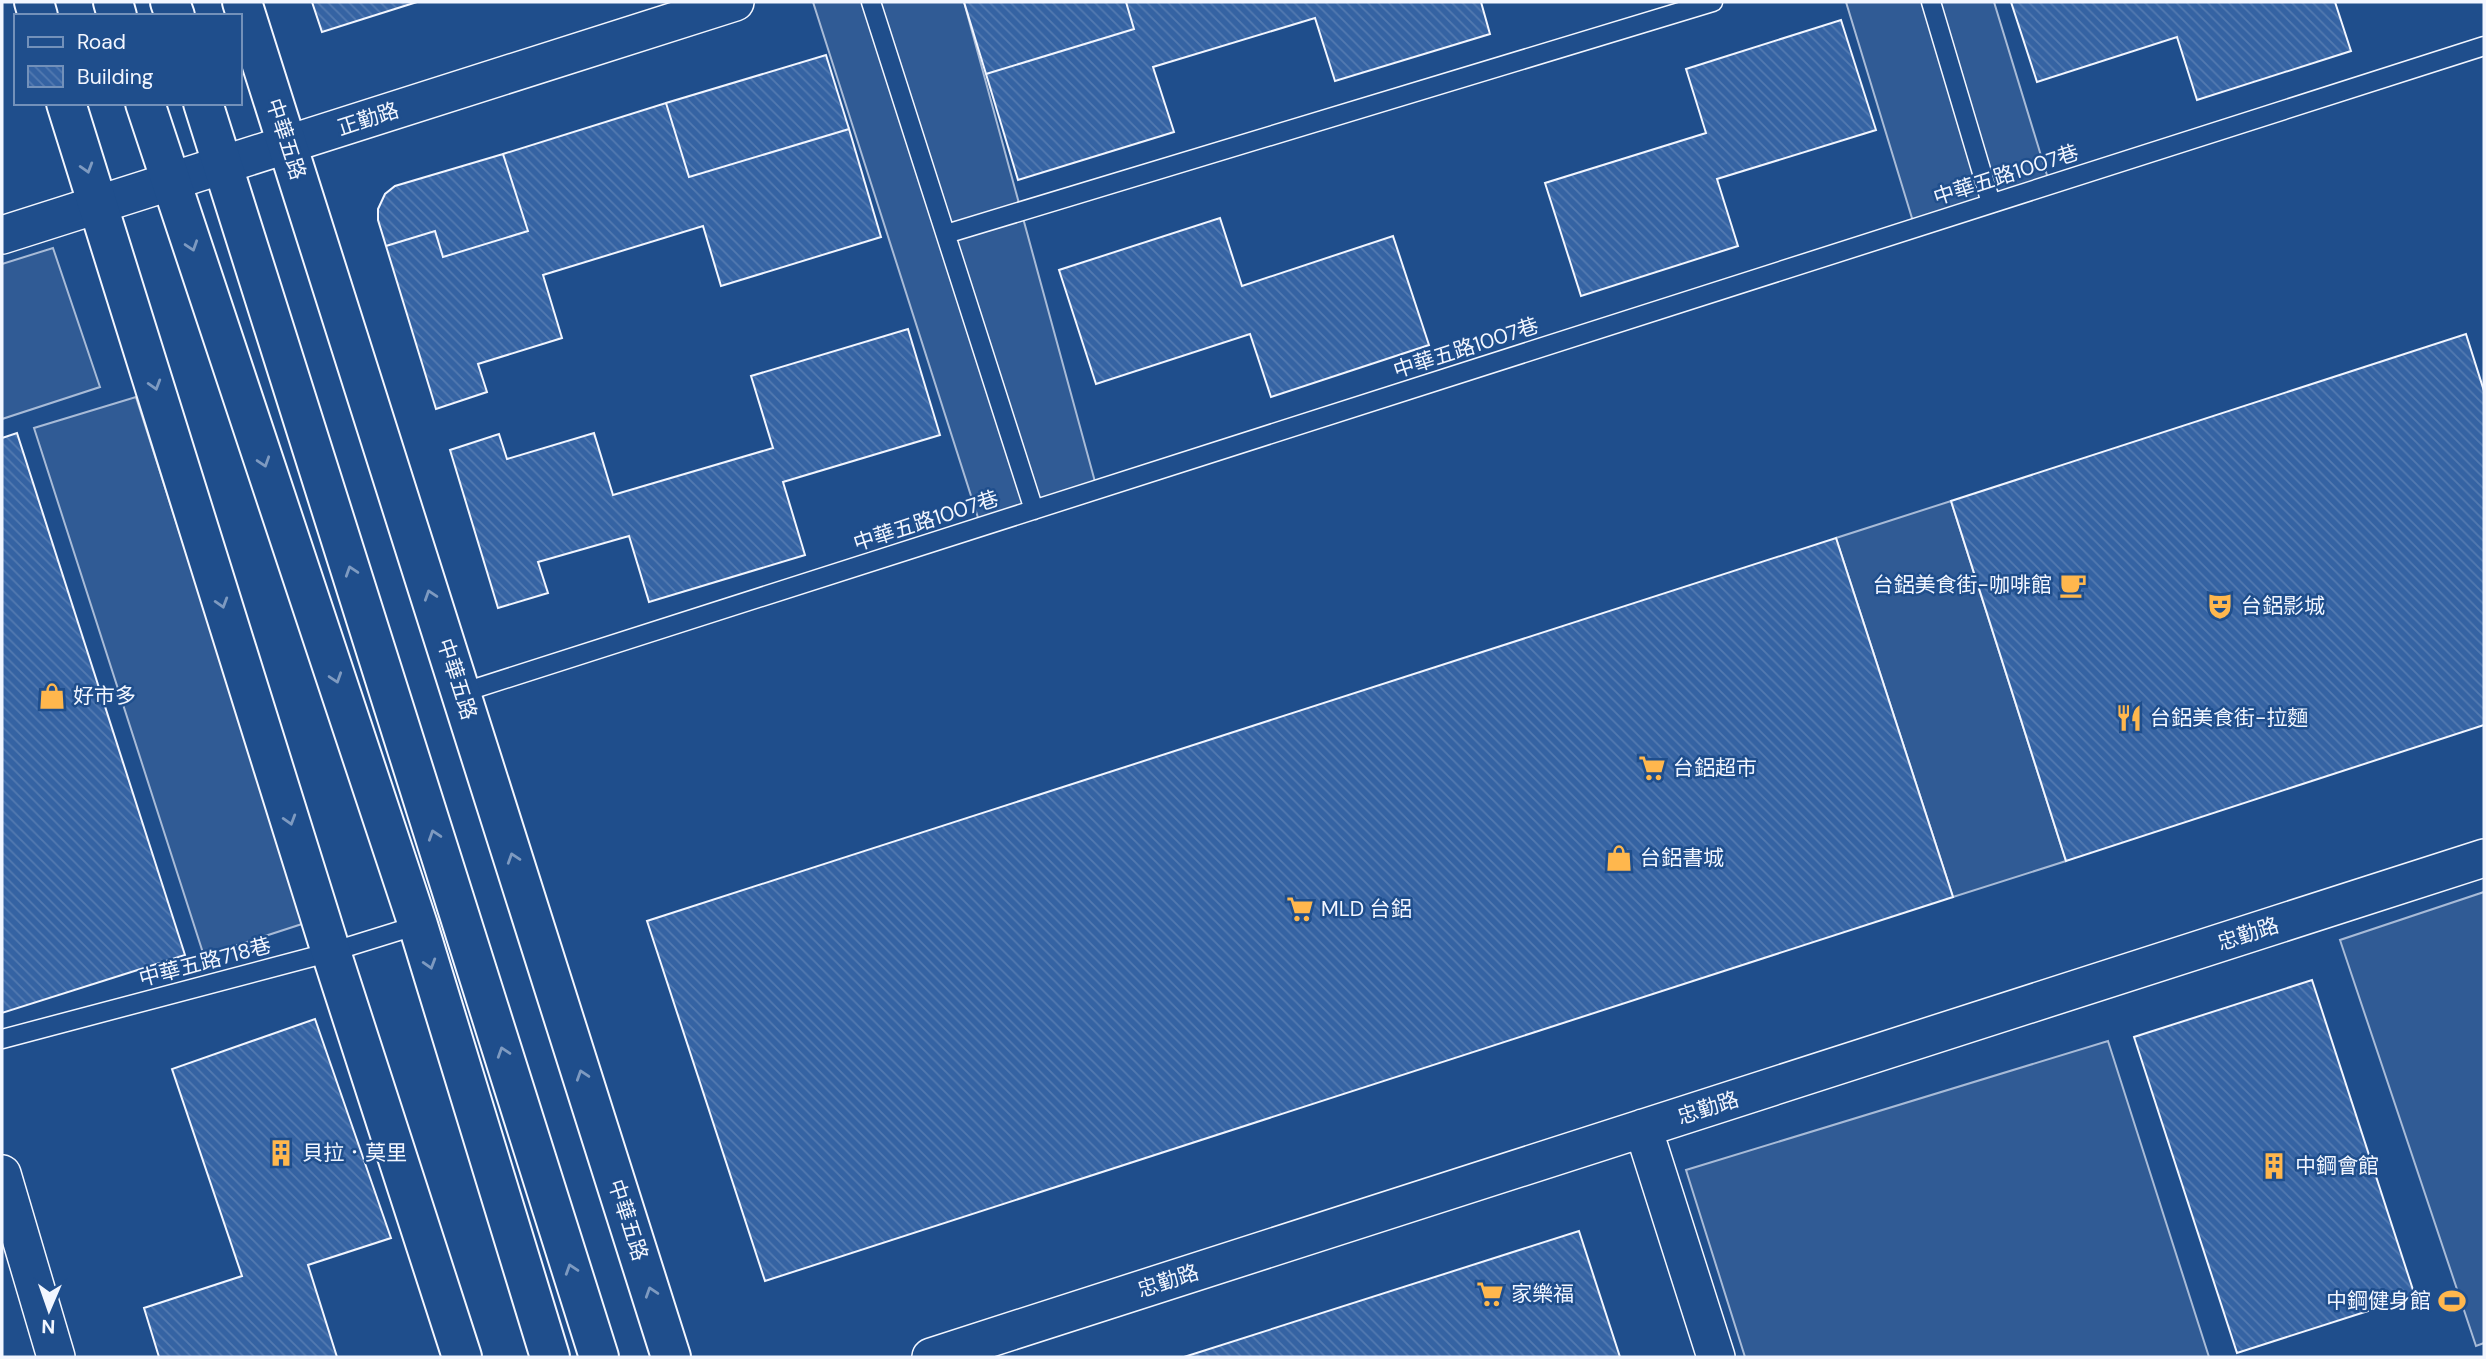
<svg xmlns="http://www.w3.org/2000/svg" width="2486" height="1359" font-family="'DM Sans','Noto Sans TC',sans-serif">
  <defs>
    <pattern id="building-back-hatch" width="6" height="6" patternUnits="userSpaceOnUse" patternTransform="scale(1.75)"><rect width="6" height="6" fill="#3563a3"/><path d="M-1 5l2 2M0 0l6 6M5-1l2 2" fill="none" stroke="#537ab1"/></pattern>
  </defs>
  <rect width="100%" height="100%" fill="#1f4e8c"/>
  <path fill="#305b95" stroke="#a8bbd7" stroke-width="2" d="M813,2H964L1097,489L981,527Z
    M1846,2H1994L2050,185L1915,228Z
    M53,248L100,387L2,419V264Z
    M136,397L305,923L204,956L34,428Z
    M1951,501L2066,861L1953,897L1836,538Z
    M2484,892V1343L2476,1346L2340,940Z
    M2108,1041L2209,1357H1745L1686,1170Z"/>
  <path fill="url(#building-back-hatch)" stroke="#f2f6ff" stroke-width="2" d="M312,2H417L322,32Z
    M964,2H1126L1134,29L986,74Z
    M1126,2H1481L1490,34L1335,81L1315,18L1153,67L1174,132L1018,180L986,74L1134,29Z
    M2011,2H2335L2351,51L2197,100L2177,37L2037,82Z
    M1841,20L1876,130L1717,179L1738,246L1581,296L1545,183L1706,133L1686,69Z
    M826,55L849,129L689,177L666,103Z
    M666,103L689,177L849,129L881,237L721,286L703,226L543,275L562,338L478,364L487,392L436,409L386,246L435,231L443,257L528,231L503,154Z
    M503,154L528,231L443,257L435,231L386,246L378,220V209L385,194L395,186Z
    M1220,218L1242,286L1393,236L1429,345L1271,397L1250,334L1096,384L1059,270Z
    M908,329L940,435L783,482L805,555L649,602L629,536L538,562L548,593L498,608L450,450L499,434L507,459L594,433L613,495L773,448L751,376Z
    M2466,334L2484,391V725L2066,861L1951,501Z
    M17,433L185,955L2,1013V438Z
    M1836,538L1953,897L765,1281L647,921Z
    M2312,980L2415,1296L2237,1353L2134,1037Z
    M315,1019L391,1238L308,1265L337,1357H159L144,1308L242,1276L172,1069Z
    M1579,1231L1620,1357H1184Z"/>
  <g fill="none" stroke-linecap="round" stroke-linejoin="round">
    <defs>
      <path id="lane" d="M871,2L1034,510
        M1931,2L1991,203
        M946,234L1713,2
        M461,693L2484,46
        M2,1039L331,952L418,925"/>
      <path id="street" d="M2,235L735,2
        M1643,1128L1716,1357
        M2,1174L56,1357
        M931,1357L2484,858"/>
      <path id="secondary" d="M34,2L38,16
        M113,2L117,16
        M170,2L175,16
        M242,2L671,1357
        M66,103L331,952L462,1357
        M145,103L418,925L550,1357
        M203,103L599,1357"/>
    </defs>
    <use href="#lane" stroke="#f2f6ff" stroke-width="21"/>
    <use href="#street" stroke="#f2f6ff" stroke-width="40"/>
    <use href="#secondary" stroke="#f2f6ff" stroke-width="42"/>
    <use href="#lane" stroke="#1f4e8c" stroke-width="18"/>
    <use href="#street" stroke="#1f4e8c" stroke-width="37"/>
    <use href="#secondary" stroke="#1f4e8c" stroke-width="38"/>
  </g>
  <defs><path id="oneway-chevron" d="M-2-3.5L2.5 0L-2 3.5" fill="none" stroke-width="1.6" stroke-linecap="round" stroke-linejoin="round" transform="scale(1.75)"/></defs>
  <g stroke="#7e9ac0">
    <use href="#oneway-chevron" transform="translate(87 168) rotate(73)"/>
    <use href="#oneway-chevron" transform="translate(192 246) rotate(72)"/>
    <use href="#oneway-chevron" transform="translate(155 385) rotate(73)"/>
    <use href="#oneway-chevron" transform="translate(264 462) rotate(72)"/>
    <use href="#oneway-chevron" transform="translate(351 571) rotate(-108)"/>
    <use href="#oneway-chevron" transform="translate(430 595) rotate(-108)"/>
    <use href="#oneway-chevron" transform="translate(222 603) rotate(73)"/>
    <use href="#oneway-chevron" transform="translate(336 678) rotate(72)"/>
    <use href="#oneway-chevron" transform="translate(290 820) rotate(73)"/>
    <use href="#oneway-chevron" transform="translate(434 835) rotate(-108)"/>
    <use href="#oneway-chevron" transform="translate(513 858) rotate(-108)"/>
    <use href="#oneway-chevron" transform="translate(430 964) rotate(73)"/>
    <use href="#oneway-chevron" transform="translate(503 1052) rotate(-108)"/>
    <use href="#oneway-chevron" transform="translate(582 1075) rotate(-108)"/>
    <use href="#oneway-chevron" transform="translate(571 1269) rotate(-108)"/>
    <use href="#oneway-chevron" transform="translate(651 1292) rotate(-108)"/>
  </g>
  <defs>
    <symbol id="cafe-bare" viewBox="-9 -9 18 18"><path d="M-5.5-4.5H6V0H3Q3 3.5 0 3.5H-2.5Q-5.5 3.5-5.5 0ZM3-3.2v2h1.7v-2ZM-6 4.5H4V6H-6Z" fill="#ffb74d" stroke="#1f4e8c" stroke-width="2.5" paint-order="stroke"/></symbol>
    <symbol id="theatre-bare" viewBox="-9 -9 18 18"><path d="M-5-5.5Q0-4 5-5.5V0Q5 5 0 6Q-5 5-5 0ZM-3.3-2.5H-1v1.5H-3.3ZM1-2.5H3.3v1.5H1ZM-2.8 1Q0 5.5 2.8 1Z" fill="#ffb74d" stroke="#1f4e8c" stroke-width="2.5" paint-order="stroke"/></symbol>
    <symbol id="shop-bare" viewBox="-9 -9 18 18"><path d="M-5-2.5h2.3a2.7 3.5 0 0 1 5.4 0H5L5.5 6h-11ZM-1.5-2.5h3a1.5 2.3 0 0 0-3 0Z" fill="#ffb74d" stroke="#1f4e8c" stroke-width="2.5" paint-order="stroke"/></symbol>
    <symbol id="restaurant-bare" viewBox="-9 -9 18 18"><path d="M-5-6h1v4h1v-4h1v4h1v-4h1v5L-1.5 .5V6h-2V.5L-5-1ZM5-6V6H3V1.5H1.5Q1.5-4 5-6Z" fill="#ffb74d" stroke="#1f4e8c" stroke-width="2.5" paint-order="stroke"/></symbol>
    <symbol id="supermarket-bare" viewBox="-9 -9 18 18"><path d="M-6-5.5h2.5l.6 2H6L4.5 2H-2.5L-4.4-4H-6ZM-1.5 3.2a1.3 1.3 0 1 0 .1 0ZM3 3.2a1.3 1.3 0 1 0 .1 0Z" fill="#ffb74d" stroke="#1f4e8c" stroke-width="2.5" paint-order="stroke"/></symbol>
    <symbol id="building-bare" viewBox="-9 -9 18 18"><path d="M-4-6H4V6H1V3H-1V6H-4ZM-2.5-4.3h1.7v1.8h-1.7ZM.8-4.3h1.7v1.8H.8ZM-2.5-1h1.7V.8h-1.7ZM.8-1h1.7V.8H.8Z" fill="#ffb74d" stroke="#1f4e8c" stroke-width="2.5" paint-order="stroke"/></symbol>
    <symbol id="stadium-bare" viewBox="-9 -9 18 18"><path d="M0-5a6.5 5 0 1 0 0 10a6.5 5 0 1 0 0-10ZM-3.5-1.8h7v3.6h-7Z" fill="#ffb74d" stroke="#1f4e8c" stroke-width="2.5" paint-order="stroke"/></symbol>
  </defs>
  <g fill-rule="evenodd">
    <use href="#cafe-bare" x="2054" y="566" width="38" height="38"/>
    <use href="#theatre-bare" x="2201" y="587" width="38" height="38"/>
    <use href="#shop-bare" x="33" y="677" width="38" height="38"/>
    <use href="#restaurant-bare" x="2110" y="699" width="38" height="38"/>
    <use href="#supermarket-bare" x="1633" y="749" width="38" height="38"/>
    <use href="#shop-bare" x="1600" y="839" width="38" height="38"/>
    <use href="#supermarket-bare" x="1281" y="890" width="38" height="38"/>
    <use href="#building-bare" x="262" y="1134" width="38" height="38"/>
    <use href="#building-bare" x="2255" y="1147" width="38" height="38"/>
    <use href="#supermarket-bare" x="1471" y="1275" width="38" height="38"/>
    <use href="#stadium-bare" x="2433" y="1282" width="38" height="38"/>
  </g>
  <g text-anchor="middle" stroke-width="5" stroke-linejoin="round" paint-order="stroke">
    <g font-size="21" fill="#f2f6ff" stroke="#1f4e8c">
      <text transform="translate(368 119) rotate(-18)" y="7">正勤路</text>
      <text transform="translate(286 139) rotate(72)" y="7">中華五路</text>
      <text transform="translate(2006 175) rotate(-18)" y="7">中華五路1007巷</text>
      <text transform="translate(1466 348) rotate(-18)" y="7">中華五路1007巷</text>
      <text transform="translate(926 521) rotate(-18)" y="7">中華五路1007巷</text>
      <text transform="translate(457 679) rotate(72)" y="7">中華五路</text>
      <text transform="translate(2248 934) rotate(-18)" y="7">忠勤路</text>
      <text transform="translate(205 962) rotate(-15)" y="7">中華五路718巷</text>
      <text transform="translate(1708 1108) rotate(-18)" y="7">忠勤路</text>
      <text transform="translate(628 1220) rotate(72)" y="7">中華五路</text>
      <text transform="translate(1168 1281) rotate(-18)" y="7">忠勤路</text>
    </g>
    <g font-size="21" fill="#f2f6ff" stroke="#1f4e8c" text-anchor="start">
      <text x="2052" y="592" text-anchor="end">台鋁美食街-咖啡館</text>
      <text x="2241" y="613">台鋁影城</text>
      <text x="73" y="703">好市多</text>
      <text x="2150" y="725">台鋁美食街-拉麵</text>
      <text x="1673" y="775">台鋁超市</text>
      <text x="1640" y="865">台鋁書城</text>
      <text x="1321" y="916">MLD 台鋁</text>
      <text x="302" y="1160">貝拉．莫里</text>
      <text x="2295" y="1173">中鋼會館</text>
      <text x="1511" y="1301">家樂福</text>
      <text x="2431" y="1308" text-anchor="end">中鋼健身館</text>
    </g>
  </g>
  <rect width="2486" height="1359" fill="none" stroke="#f2f6ff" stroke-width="7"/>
  <rect x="14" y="14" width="228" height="91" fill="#1f4e8c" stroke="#7391ba" stroke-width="2"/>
  <rect x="28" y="37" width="35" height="10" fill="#1f4e8c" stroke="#7391ba" stroke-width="2"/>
  <text x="77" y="49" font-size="21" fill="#f2f6ff">Road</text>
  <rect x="28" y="66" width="35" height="21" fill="url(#building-back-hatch)" stroke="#7391ba" stroke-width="2"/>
  <text x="77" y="84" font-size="21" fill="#f2f6ff">Building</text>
  <g transform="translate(49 1310) rotate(182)" stroke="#1f4e8c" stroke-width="5" paint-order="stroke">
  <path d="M0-5L12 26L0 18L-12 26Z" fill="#f2f6ff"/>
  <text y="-10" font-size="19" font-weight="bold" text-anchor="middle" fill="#f2f6ff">N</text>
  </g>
</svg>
